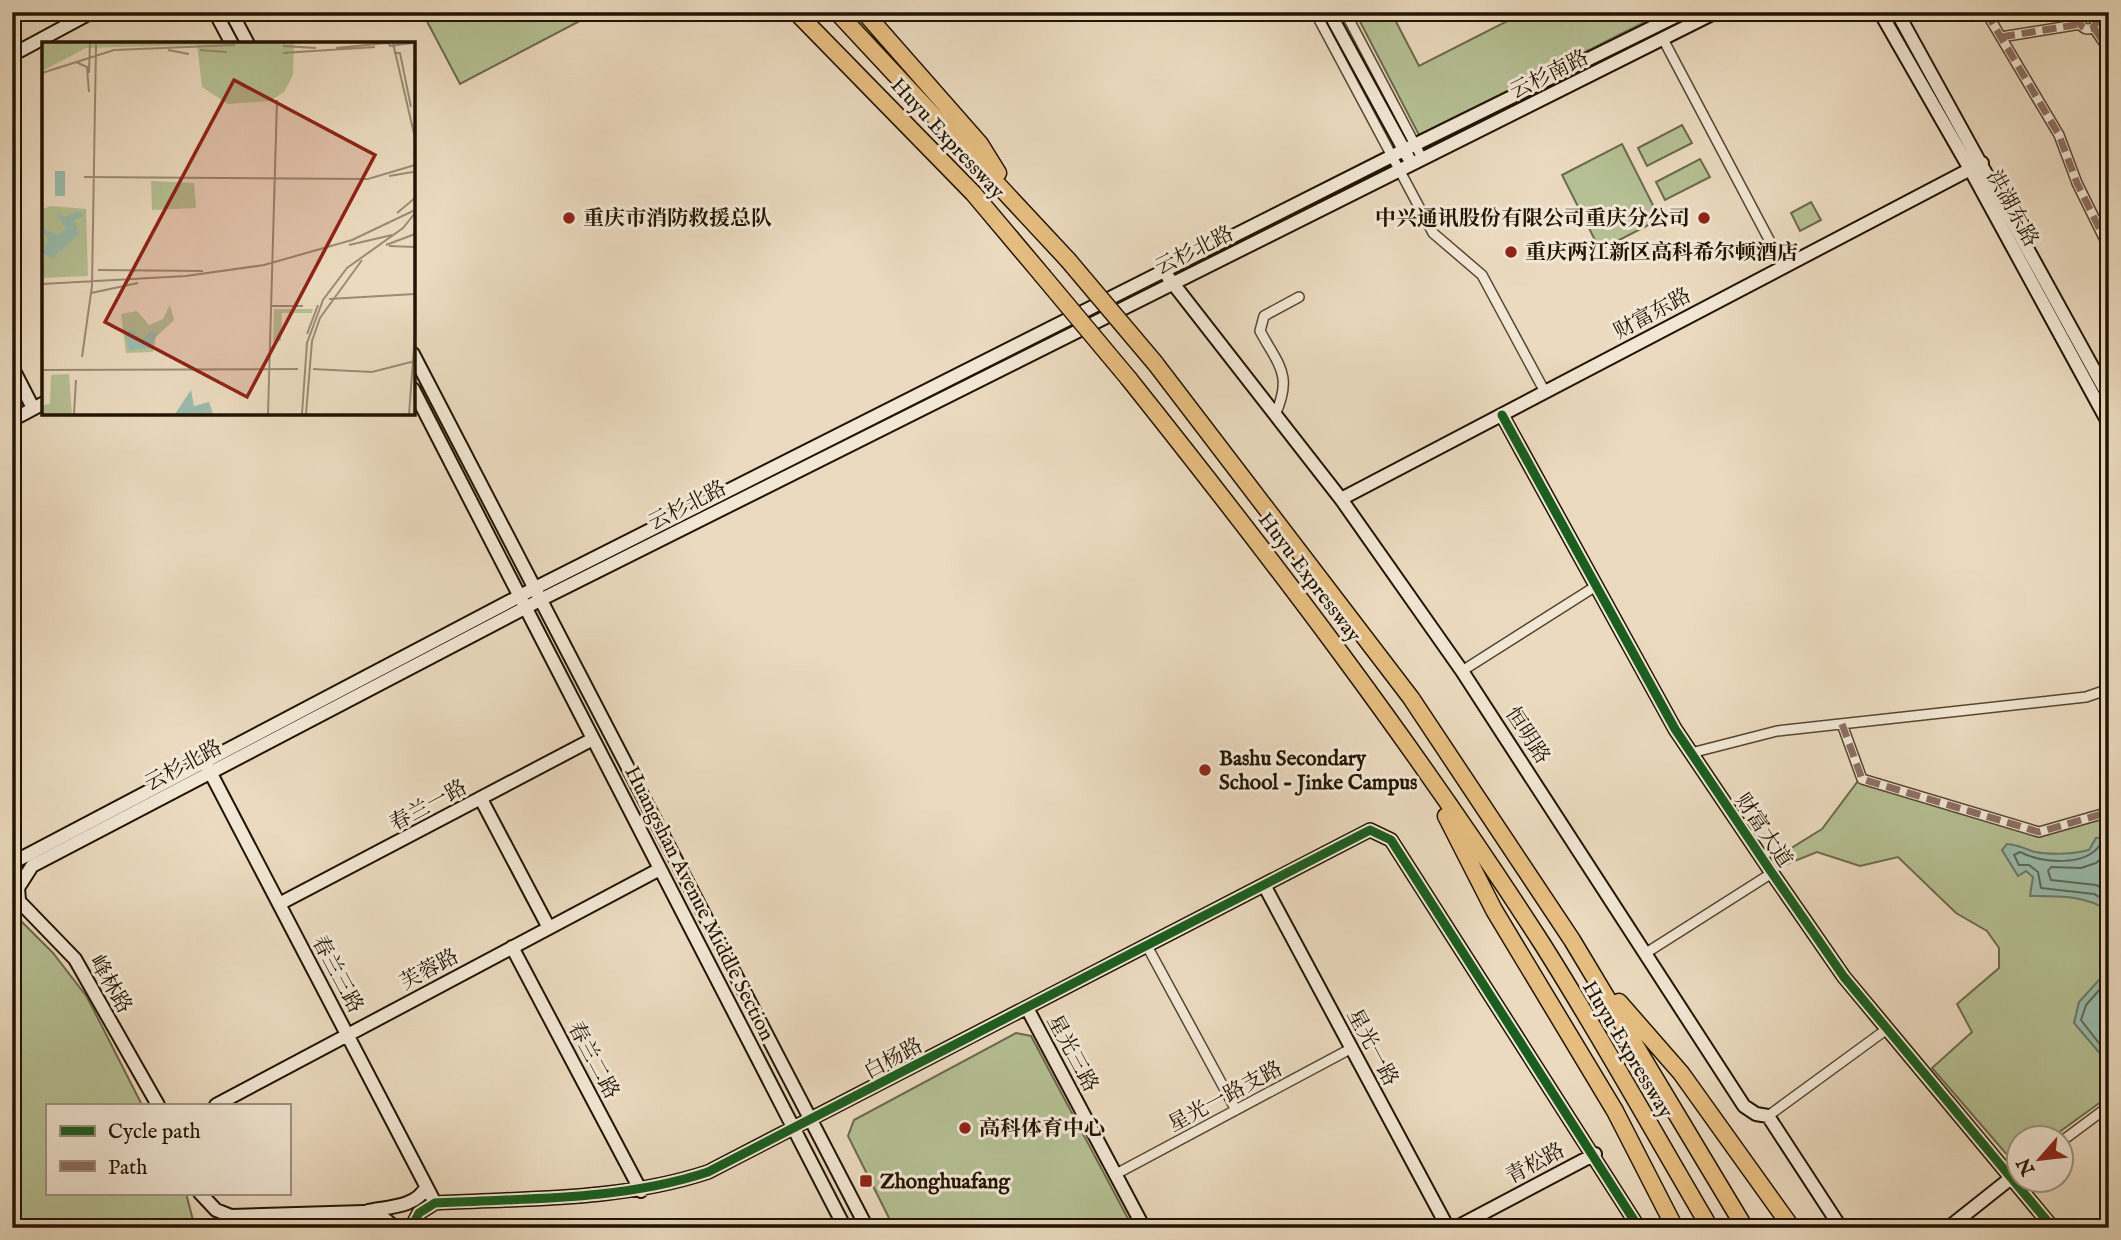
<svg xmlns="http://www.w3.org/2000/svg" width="2121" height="1240" font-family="'IM FELL English','Noto Serif SC',serif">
  <rect width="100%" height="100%" fill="#ebdabf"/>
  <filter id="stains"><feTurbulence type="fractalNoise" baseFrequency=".00286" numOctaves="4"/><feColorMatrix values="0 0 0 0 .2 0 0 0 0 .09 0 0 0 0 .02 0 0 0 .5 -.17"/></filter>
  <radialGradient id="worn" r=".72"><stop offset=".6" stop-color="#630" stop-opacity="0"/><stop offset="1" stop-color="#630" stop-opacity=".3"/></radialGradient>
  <path fill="#b5c094" stroke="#6b6a4b" stroke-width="2" d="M422,12H592L593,14L460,84Z
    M1355,12H1391L1419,66L1525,12H1640L1645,22L1419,135Z
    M1682,125L1692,143L1647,166L1638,148Z
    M1622,144L1660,219L1600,250L1562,175Z
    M1700,159L1710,177L1665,200L1656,182Z
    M1811,202L1821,220L1800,231L1791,213Z
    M1858,781L2039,837L2109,817V1096L2051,1138H2020L2019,1161L2015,1164L1932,1068L1972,1032L1957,1004L1999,968V948L1987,931L1956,913L1898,857L1860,866L1817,852L1777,868L1772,860L1822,829Z
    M12,912L53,953L87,997L142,1105H47V1193H186L195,1228H12Z
    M1016,1033L1031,1036L1133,1228H894L848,1136L854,1120Z"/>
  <path fill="#99bbad" stroke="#697869" stroke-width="2" d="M2106,837L2109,911C2084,895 2059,896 2030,896L2033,877L2026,871L2018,876L2002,850L2007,844C2019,845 2025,849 2035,852C2050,855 2074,854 2089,850L2096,838Z
    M2109,969V1064L2074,1023L2079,1002Z"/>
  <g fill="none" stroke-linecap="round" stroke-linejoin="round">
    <path stroke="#5d6858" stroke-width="2" d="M2109,844L2100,845C2085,867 2042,863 2020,852L2014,855L2019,865H2029L2038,872L2041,888L2094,894L2109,902
      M2109,852L2096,863L2081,868L2051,867L2048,871L2051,880L2096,885L2109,892
      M2109,979L2086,1005L2081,1020L2109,1056"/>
    <defs>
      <path id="street" d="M1315,12L1433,233L1482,275L1545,392
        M1345,12L1422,158
        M1986,12L2059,135L2077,183L2109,248
        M2080 21a8 8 0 1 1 16 0a8 8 0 1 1-16 0Z
        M2094,28L2109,50
        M2001,37L2081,24
        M1663,39L1783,266
        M1275,415C1293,375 1279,366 1260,331L1264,316L1299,297
        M1462,671L1596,586
        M1842,724L1862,779L2039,832L2109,812
        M2105,749L2109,758
        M1691,753L1777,731L2086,697L2109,689
        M1147,946L1236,1110
        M1646,953L1772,873
        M1768,1116L1887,1029
        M2062,1141L2109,1106
        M1116,1174L1352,1048
        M2011,1178L2020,1172"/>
      <path id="secondary" d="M215,12L232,44
        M231,12L248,44
        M1329,12L1408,157
        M1880,12L1970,169L2109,424
        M1897,12L2109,397
        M12,55L92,12
        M1168,277L1341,499L1462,671L1744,1106L1756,1114L1768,1116L1841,1228
        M413,354L867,1228
        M12,367L33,408
        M413,389L845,1228
        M1502,415L1675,729L1772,873L1844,977L2053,1228
        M12,420L44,403
        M1341,499L1982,163
        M207,766L435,1203
        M481,799L549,928
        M12,863L535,588L1392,156L1684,12
        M1264,885L1448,1228
        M15,897L75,959L158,1105
        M19,900L18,888L32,866L540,600L1716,12
        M279,904L593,739
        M512,947L641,1191
        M1027,1008L1144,1228
        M216,1105L660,869
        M200,1193L216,1210L231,1216L364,1212L382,1217L396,1228
        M368,1211C388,1207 417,1207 426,1187
        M227,1228L246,1218
        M411,1228L419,1213L435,1203C526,1198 620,1201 708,1172L1370,830L1391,840L1639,1228
        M1455,1228L1595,1154
        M1948,1228L2011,1178"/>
      <path id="highway" d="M796,12L973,193L1042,275
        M837,12L1068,260
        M864,12L980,144L998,173
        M1155,363L1411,698L1572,940L1745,1228
        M1129,379C1274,561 1415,746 1541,942C1600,1035 1654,1133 1710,1228
        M1446,816L1494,910L1615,1111L1675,1228
        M1619,1002L1681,1073L1792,1228"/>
    </defs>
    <use href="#street" stroke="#544631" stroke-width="12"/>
    <use href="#secondary" stroke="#211402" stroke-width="16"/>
    <use href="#highway" stroke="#211402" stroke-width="19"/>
    <use href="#street" stroke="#f2e7d5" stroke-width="9"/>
    <use href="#secondary" stroke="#f2e7d5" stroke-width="12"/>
    <use href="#highway" stroke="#e6bd80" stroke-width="16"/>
    <defs>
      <path id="highway-bridge" d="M1068,260L1155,363
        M1042,275L1129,379"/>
    </defs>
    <use href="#highway-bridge" stroke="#211402" stroke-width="19" stroke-linecap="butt"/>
    <use href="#highway-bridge" stroke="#e6bd80" stroke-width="16"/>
    <path stroke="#8d6e63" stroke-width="7" stroke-dasharray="14 7" stroke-linecap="butt" d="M1986,12L2059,135L2077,183L2109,248
      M2080 21a8 8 0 1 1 16 0a8 8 0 1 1-16 0Z
      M2094,28L2109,50
      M2001,37L2081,24
      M1842,724L1862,779L2039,832L2109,812
      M2105,749L2109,758"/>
    <defs>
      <path id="cycleway" d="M1502,415L1675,729L1772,873L1844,977L2053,1228
        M411,1228L419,1213L435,1203C526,1198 620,1201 708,1172L1370,830L1391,840L1639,1228"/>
    </defs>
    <use href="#cycleway" stroke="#f2e7d5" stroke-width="13"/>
    <use href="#cycleway" stroke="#1b5e20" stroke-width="9"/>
  </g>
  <g fill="#8f2418" stroke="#f2e7d5" stroke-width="2.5">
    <circle cx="569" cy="218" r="7"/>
    <circle cx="1704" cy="218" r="7"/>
    <circle cx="1511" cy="252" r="7"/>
    <circle cx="1205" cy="770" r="7"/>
    <circle cx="965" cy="1128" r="7"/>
    <rect x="859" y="1174" width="14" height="14" rx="3.5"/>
  </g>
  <g text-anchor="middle" stroke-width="6" stroke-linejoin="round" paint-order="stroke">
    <g font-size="21" fill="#211402" stroke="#f2e7d5">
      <text transform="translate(1549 74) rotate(-26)" y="7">云杉南路</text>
      <text transform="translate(948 138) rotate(47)" y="7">Huyu Expressway</text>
      <text transform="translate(2013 208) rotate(61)" y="7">洪湖东路</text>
      <text transform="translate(1194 250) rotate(-26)" y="7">云杉北路</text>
      <text transform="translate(1652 313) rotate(-28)" y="7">财富东路</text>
      <text transform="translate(687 505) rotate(-27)" y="7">云杉北路</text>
      <text transform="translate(1310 577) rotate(53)" y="7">Huyu Expressway</text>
      <text transform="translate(1528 735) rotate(57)" y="7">恒明路</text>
      <text transform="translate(183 765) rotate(-28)" y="7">云杉北路</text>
      <text transform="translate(428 805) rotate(-28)" y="7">春兰一路</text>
      <text transform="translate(1764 830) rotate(56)" y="7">财富大道</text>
      <text transform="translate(700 903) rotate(63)" y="7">Huangshan Avenue Middle Section</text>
      <text transform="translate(429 969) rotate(-28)" y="7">芙蓉路</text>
      <text transform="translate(338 974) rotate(62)" y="7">春兰三路</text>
      <text transform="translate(111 984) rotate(60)" y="7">峰林路</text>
      <text transform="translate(1373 1047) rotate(62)" y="7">星光一路</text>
      <text transform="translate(1628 1049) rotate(59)" y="7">Huyu Expressway</text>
      <text transform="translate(1073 1053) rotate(62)" y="7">星光三路</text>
      <text transform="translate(893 1058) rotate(-28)" y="7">白杨路</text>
      <text transform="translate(594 1060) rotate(62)" y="7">春兰二路</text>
      <text transform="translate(1225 1096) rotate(-28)" y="7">星光一路支路</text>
      <text transform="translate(1535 1163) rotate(-28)" y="7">青松路</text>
    </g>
    <g font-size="21" font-weight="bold" fill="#211402" stroke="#f2e7d5" text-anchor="start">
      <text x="583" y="225">重庆市消防救援总队</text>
      <text x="1690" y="225" text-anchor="end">中兴通讯股份有限公司重庆分公司</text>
      <text x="1525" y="259">重庆两江新区高科希尔顿酒店</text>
      <text x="1219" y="765">Bashu Secondary<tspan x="1219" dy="24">School - Jinke Campus</tspan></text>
      <text x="979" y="1135">高科体育中心</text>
      <text x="880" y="1188">Zhonghuafang</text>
    </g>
  </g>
  <g transform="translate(42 42)">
    <rect width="373" height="373" fill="#ebdabf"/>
    <path d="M0,1H252L251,33L242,50L228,59L186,62L160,45L155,3L44,6L0,29ZM109,139L152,141L154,166L110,168ZM9,164L44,167L46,234L0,236V167ZM128,263L132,278L114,295L111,310L84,311L79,272L95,269L107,283L121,277ZM232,267H271L270,271H240L239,299H231ZM27,332L30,372H0V363L8,362L9,333Z" fill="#b5c094"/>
    <path d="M13,129H23V154H13ZM13,170L23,175L37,169L42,174L32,178L37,192L10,217L0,210L6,198L0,187L17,193L24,186ZM91,287L99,299L108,290L115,291L107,306L87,308L83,291ZM149,348L152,364L167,360L171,372H133Z" fill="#99bbad"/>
    <path fill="none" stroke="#9a8b73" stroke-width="2" d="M351,1L373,96M241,4L274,6M347,4L370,1M294,6L345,1L352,5M126,8L147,12M158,8L185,10M241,11L333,5M352,11H358L369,65M34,20L45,25L47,50M0,31L72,8L193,3M47,31L48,1M347,134L371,130M42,135L326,137L373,123M355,171L373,156M307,203L350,193M344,203L373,192M347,204L373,205M56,228L161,229M0,242L144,234L222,223L310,198L373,168M49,251L96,241M287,257L373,252M229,264H261M265,292L276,263M40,315L50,244L54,2M271,327L330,330L373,319M0,328L256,327M32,372L34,338M226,372L235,58M260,372L265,301L281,258L305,226L361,186L373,171M264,372L270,299L278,276L320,218M367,372L373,293"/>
    <path fill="#8f2418" fill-opacity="0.15" stroke="#8f2418" stroke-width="3.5" d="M192,38L333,113L205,355L63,280Z"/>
    <rect width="373" height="373" fill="none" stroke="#211402" stroke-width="3.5"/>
  </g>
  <rect width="2121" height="1240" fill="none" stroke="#ebdabf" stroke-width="42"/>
  <rect x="14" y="14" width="2093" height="1212" fill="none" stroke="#211402" stroke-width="3.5"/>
  <rect x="21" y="21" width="2079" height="1198" fill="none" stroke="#211402" stroke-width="2"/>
  <rect x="46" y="1104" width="245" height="91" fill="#f2e7d5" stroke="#9e9381" stroke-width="2"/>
  <rect x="60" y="1126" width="35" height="10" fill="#1b5e20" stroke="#9e9381" stroke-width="2"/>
  <text x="108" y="1138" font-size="21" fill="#211402">Cycle path</text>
  <rect x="60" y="1161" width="35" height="10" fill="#8d6e63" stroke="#9e9381" stroke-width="2"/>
  <text x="108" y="1174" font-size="21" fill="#211402">Path</text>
  <g transform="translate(2040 1159) rotate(242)"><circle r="33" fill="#f2e7d5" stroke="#9e9381" stroke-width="2"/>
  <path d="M0-5L12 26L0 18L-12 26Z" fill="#8f2418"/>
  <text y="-10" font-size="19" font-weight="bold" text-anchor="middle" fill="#211402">N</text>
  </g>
  <rect width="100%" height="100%" filter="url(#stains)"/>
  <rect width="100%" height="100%" fill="url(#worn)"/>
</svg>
